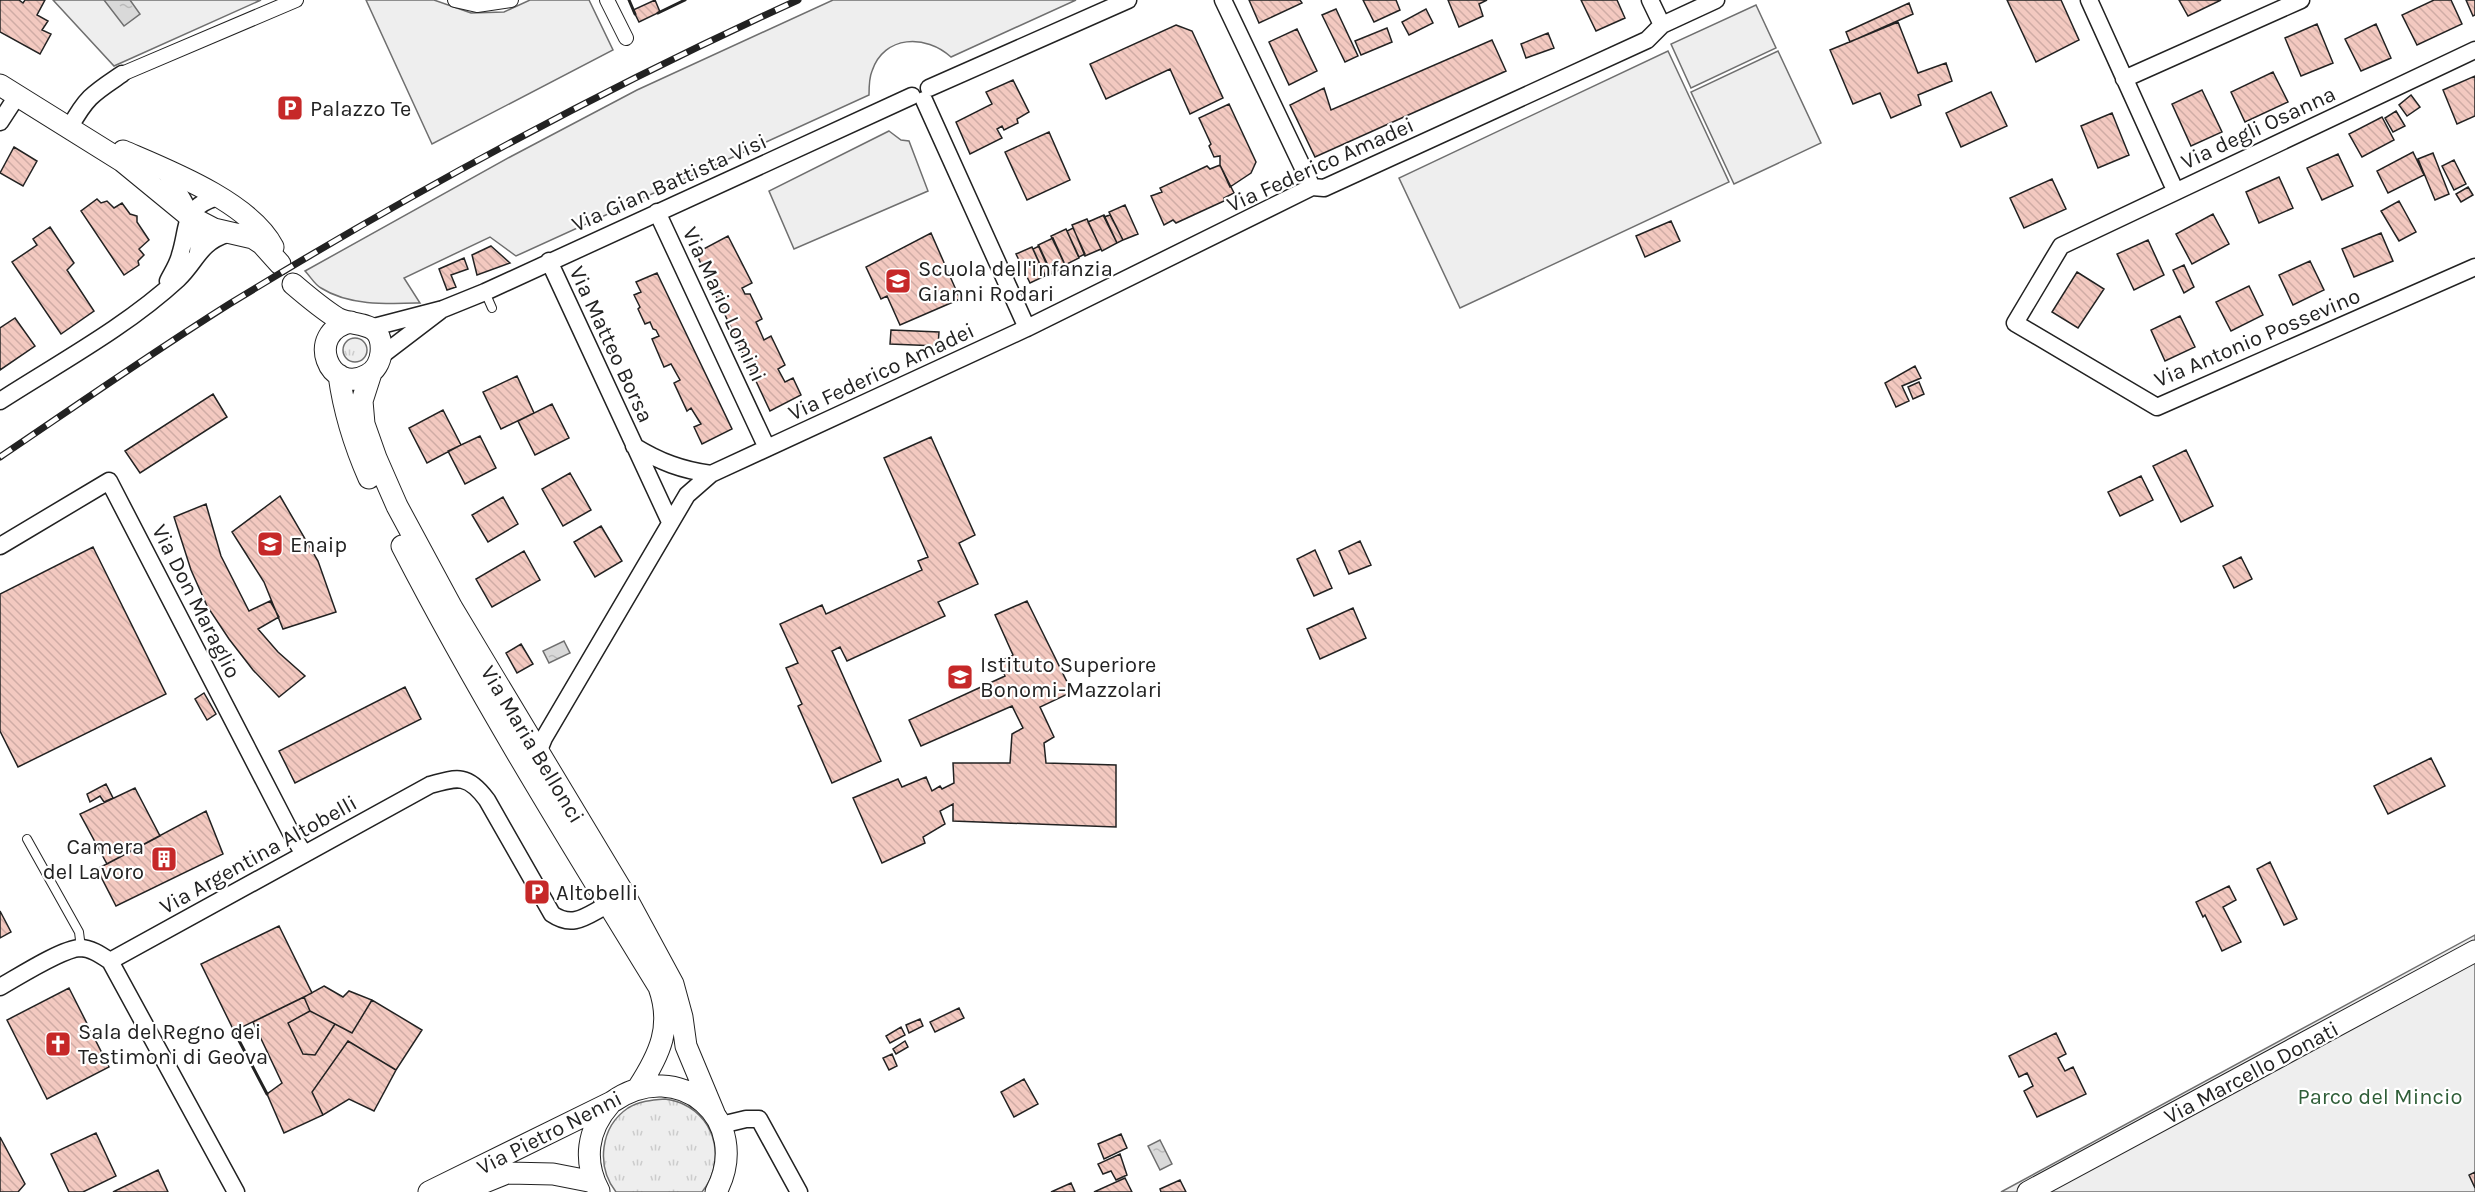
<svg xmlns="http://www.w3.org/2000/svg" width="2475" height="1192" font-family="Karla,sans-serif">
  <defs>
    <pattern id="grass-tufts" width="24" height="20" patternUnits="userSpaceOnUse" patternTransform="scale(1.5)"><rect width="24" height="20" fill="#eee"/><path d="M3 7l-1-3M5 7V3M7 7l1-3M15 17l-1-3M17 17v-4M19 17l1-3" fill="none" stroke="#ccc"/></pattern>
    <pattern id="water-ripples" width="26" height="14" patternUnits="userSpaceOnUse" patternTransform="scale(1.5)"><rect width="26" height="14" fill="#d9d9d9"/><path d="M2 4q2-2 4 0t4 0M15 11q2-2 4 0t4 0" fill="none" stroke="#bababa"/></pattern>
    <pattern id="building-back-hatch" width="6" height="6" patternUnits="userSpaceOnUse" patternTransform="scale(1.5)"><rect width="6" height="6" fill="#f3c9c0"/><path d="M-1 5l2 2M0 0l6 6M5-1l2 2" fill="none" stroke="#d0aca5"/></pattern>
  </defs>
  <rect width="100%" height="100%" fill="#fff"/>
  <path fill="url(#grass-tufts)" stroke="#6f6f6f" stroke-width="1.5" d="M343 350a12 12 0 1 1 24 0a12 12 0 1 1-24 0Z
    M665,1099C671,1100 678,1101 683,1104C718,1120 725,1164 702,1192H616C596,1166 600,1127 628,1108C639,1101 652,1100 665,1099Z"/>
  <path fill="#eee" stroke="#6f6f6f" stroke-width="1.5" d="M53,0H261L114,66Z
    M366,0H434L471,13L504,12L530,0H589L613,50L432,144Z
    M833,0H1076L951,57C926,34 884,35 872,71C869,78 869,88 869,95L516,256L490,237L404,278L420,303C388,304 349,306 321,288C315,285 310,276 305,271L510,157L637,90Z
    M1756,5L1776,48L1691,88L1671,44Z
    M1668,51L1729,182L1460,308L1399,178Z
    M1778,51L1821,143L1734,184L1691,92Z
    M889,131L901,140L909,141L928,191L794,249L769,191Z
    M2475,935V1192H2001Z"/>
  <path fill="url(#water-ripples)" stroke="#6f6f6f" stroke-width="1.5" d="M104,0H130L140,14L124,26Z
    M564,641L570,653L549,663L543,651Z
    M1160,1140L1172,1164L1160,1170L1148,1146Z"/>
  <path fill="url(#building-back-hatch)" stroke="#222" stroke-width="1.5" d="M0,0H19L23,3L25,0H45L37,15L48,21L42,30L51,34L40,54L0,32Z
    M655,0L660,12L639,22L633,10Z
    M1249,0H1300L1302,3L1259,23Z
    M1363,0H1396L1400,10L1374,22Z
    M1448,0H1487L1479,4L1483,16L1459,27Z
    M1581,0H1617L1625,18L1596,31Z
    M2007,0H2061L2079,40L2036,62Z
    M2179,0H2221L2188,16Z
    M2434,0H2451L2462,24L2417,45L2402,15Z
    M2466,0H2475V15L2473,16Z
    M1909,3L1913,14L1850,42L1846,32Z
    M1336,9L1358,56L1345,62L1322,15Z
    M1426,9L1433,23L1409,35L1402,22Z
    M1898,22L1918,73L1946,63L1952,81L1918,95L1921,105L1891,118L1880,93L1853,104L1830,50Z
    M2317,24L2333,63L2301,76L2285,38Z
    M2376,24L2391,58L2361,71L2345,39Z
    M1176,25L1192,31L1223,98L1190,114L1170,69L1106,99L1090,64Z
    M1387,28L1392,42L1361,55L1355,41Z
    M1297,29L1317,71L1289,85L1269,42Z
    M1548,33L1554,48L1526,58L1521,44Z
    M1492,40L1506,71L1315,157L1290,105L1324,88L1331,110Z
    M2273,72L2288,102L2245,122L2231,92Z
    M2475,76V116L2457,124L2443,90Z
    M1013,80L1029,112L1017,119L1018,123L1004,130L1002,126L997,129L1002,138L970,154L956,122L992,104L986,92Z
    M2202,90L2222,132L2191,146L2172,104Z
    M1991,92L2007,126L1961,147L1946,113Z
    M2411,95L2420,107L2407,116L2399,105Z
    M1229,104L1256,162L1251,173L1230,187L1220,165V156L1214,157L1209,146L1211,144L1199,118Z
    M2396,111L2405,126L2393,132L2385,118Z
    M2112,113L2129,155L2098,168L2081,126Z
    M2382,117L2394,140L2362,157L2349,134Z
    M1049,132L1070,180L1027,200L1005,152Z
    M14,147L37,161L23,186L0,173Z
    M2413,152L2424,175L2388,193L2377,171Z
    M2433,153L2449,194L2435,200L2418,159Z
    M2338,154L2353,186L2322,200L2307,168Z
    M2454,160L2466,184L2454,190L2442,166Z
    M1220,165L1234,193L1224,198V201L1176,223L1173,220L1164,225L1151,196L1162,192L1160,188L1207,166L1210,169Z
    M2279,177L2293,208L2259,223L2246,192Z
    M2052,179L2066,209L2024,228L2010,198Z
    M2468,187L2473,195L2461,202L2456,194Z
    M97,199L101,203L107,201L114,208L122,203L130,214L137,216V222L149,240L139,249L144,255L138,261L139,265L124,275L81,211Z
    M2399,201L2416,232L2399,241L2381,211Z
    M1125,205L1138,234L1123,240L1109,212Z
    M2213,214L2229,244L2192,264L2176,234Z
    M1104,215L1117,243L1102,251L1088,222Z
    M1110,215L1123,240L1117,243L1104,217Z
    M1087,219L1101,249L1085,256L1072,225Z
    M1671,221L1680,241L1645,257L1636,236Z
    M50,227L74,263L67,270L94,311L61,334L12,262L37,245L33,239Z
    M1073,228L1085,254L1079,257L1067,231Z
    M1066,229L1079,258L1065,265L1051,236Z
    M931,233L960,299L900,325L887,296L881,299L866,267Z
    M2381,233L2393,261L2354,277L2342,249Z
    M728,236L752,283L742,288L745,294H750L762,319L756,322L764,340L771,336L785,365L778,369L785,382L793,378L801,395L770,411L696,253Z
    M1053,238L1066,267L1051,274L1038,245Z
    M2148,240L2164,275L2134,290L2117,254Z
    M491,246L510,263L477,275L472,255Z
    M1039,246L1051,272L1045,275L1033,249Z
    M1032,247L1045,276L1030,283L1016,254Z
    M464,258L468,269L451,275L456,287L447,290L439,269Z
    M2310,261L2324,290L2293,305L2279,275Z
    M2184,265L2194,287L2184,293L2173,270Z
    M2077,272L2104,289L2078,328L2052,312Z
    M657,273L732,429L702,444L694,427L701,424L691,408L687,411L674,383L680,380L671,364L664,367L652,339L659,336L656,330L653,329L650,322L645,324L638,309L640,307L634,295L641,292L636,282Z
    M2249,286L2263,315L2231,331L2216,302Z
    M2180,316L2195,347L2165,361L2151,330Z
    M15,318L35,346L0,370V328Z
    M891,330L939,332L938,346L890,344Z
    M1915,366L1921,378L1902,386L1909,401L1896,407L1885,383Z
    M517,376L534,413L501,429L483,392Z
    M1919,382L1924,394L1913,399L1908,387Z
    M213,394L227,417L140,473L125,451Z
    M552,404L569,438L535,455L518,421Z
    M443,410L461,445L427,463L409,428Z
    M480,436L496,468L465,484L448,451Z
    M931,437L975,535L959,543L978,584L938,602L945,616L847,661L840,647L832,651L881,761L832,783L798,706L802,704L786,668L798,663L780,624L822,605L826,614L922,570L918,561L928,557L884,458Z
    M2186,450L2213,506L2181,522L2153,466Z
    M570,473L591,510L563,526L542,489Z
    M2141,476L2153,500L2120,516L2108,492Z
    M280,496L318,561L336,612L283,629L264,582L232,532Z
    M503,497L518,524L488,542L472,515Z
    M206,504L221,556L249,611L270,601L279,617L258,629L278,652L305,676L279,697L253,670L229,639L207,606L191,570L174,517Z
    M601,526L622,561L595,577L574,542Z
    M1360,541L1371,565L1349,574L1339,551Z
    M93,547L166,694L18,767L0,731V594Z
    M1315,550L1332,588L1314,596L1297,559Z
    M524,551L540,580L492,607L476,579Z
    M2241,557L2252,579L2234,588L2223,566Z
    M1027,601L1072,692L1040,707L1054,737L1044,743L1046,763L1116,765V827L953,821V804L940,811L945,824L923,837L925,843L882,863L853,798L898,779L902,787L926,777L932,791L940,786L942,789L954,783L953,763H1010L1012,734L1023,728L1012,706L921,746L909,720L1005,676L999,662L1013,655L995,615Z
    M1353,608L1366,638L1320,659L1307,629Z
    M521,644L533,664L517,673L506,653Z
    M405,687L421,719L295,783L279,751Z
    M204,693L216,714L207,720L195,699Z
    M2431,758L2445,786L2388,814L2374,786Z
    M106,784L113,798L104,802L100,796L90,802L87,794Z
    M135,788L160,836L107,864L80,814Z
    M206,811L223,854L116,906L97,869Z
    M2270,862L2297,919L2284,925L2257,869Z
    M2229,886L2236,900L2223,907L2241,942L2222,951L2205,915L2203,917L2196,902Z
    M0,911L11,932L0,938Z
    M279,926L312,993L234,1031L201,964Z
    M324,986L343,997L349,991L372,1000L352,1033L310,1011L304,997Z
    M69,988L109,1067L47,1099L7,1020Z
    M304,997L310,1011L288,1023L303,1054L315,1055L335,1024L352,1033L372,1000L422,1030L396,1070L348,1041L312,1092L323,1115L284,1133L267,1094L282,1083L253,1022Z
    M959,1008L964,1018L935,1032L930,1022Z
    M310,1011L335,1024L315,1055L303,1054L288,1023Z
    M920,1019L923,1026L909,1033L906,1025Z
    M901,1027L905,1035L890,1043L886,1036Z
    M2056,1033L2066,1054L2058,1058L2065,1071L2073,1067L2086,1094L2037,1117L2024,1091L2033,1086L2027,1073L2019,1077L2009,1056Z
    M348,1041L396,1070L374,1111L349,1099L323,1115L312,1092Z
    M905,1041L908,1047L896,1054L893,1049Z
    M892,1054L897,1066L889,1070L883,1058Z
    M1024,1079L1038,1104L1014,1117L1001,1092Z
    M96,1133L116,1176L83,1192H69L51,1154Z
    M1121,1134L1127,1148L1104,1159L1098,1144Z
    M0,1137L25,1184L18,1192H0Z
    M1120,1154L1127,1175L1116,1180L1111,1171L1103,1174L1098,1164Z
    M158,1170L168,1192H113Z
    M2475,1172V1188L2469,1175Z
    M1125,1178L1132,1192H1094Z
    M1180,1180L1186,1192H1161L1160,1189Z
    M1071,1183L1075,1192H1051Z"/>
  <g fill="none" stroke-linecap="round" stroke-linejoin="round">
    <defs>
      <path id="service" d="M485,292L492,308
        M27,839L79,932L81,948"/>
      <path id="pedestrian" d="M455,0L477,5L511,0
        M607,0L626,38
        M122,74L296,0"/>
      <path id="minor" d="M1223,0L1312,187
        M1650,0L1662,25
        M2089,0L2175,190
        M2475,50L2061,246L2015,323L2157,407L2475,267
        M2124,79L2301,0
        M929,88L1128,0
        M924,100L1027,328
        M0,122L17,96
        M70,127C87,96 94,93 122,74
        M163,169C178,190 202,226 198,252
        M657,212L767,448
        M549,261L670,522
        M168,281C172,273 178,264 180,255C189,227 182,207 218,197
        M370,328L443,309L485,292L912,96
        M381,356L440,311
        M0,401C59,363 126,327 178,279C197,261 199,243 227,234
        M634,446C660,462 682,470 711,474
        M0,546L109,481L290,831L304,854
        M535,760L544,738L687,495L711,474L1027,328L1312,187L1324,188L1647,40L1662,25L1716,0
        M110,961L430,785C458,777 468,774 487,800L552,914C574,929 587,915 609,904
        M0,987C18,977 61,949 80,948C91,948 101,955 110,961L236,1192
        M721,1125L746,1119H759L799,1192"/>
      <path id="tertiary" d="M0,85L122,161L189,216L214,229L253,238L262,244L280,264
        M123,151C167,170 250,202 273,247
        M293,284C307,296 321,308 337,318C354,328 384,318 381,353C380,362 375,371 367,375C329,396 304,332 351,322
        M371,373L362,401L364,424L376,458L397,506L452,608L627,899L673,984L682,1017L686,1046L714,1113
        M339,375C344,412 354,444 369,478
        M402,546C480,697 570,842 659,987C673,1026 660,1054 638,1088
        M599,1191C583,1161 587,1130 610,1104
        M429,1192L612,1102C679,1055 754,1120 716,1192
        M460,1192L507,1173L553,1174L594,1182
        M2028,1192L2475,951"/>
    </defs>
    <use href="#service" stroke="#222" stroke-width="10"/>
    <use href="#pedestrian" stroke="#222" stroke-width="16"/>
    <use href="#minor" stroke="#222" stroke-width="19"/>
    <use href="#tertiary" stroke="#222" stroke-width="23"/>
    <use href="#service" stroke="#fff" stroke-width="8"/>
    <use href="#pedestrian" stroke="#fff" stroke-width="14"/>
    <use href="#minor" stroke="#fff" stroke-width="16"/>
    <use href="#tertiary" stroke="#fff" stroke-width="21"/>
    <defs>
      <path id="rail" d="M0,457C77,405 153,352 231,303C414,191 603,89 798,0"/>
    </defs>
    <use href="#rail" stroke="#222" stroke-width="7"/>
    <use href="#rail" stroke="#fff" stroke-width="4.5" stroke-dasharray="14" stroke-linecap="butt"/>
    <path stroke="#222" stroke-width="3" d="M629,0L635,14
      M658,13L685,0
      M234,1031L267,1094"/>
  </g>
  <defs>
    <symbol id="parking-square" viewBox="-11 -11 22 22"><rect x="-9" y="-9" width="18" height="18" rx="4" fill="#c62828" stroke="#fff"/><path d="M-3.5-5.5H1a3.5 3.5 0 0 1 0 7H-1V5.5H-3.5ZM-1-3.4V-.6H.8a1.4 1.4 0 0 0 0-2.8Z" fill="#fff"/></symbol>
    <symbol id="school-square" viewBox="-11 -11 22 22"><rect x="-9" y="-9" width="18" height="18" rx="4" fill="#c62828" stroke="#fff"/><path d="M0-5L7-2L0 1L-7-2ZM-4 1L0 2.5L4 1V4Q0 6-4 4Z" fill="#fff"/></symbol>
    <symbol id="building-square" viewBox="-11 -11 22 22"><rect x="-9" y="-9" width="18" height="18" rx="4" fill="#c62828" stroke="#fff"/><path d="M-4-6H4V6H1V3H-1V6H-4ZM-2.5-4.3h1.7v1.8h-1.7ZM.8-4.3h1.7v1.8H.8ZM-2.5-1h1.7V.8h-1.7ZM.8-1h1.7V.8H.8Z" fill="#fff"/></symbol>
    <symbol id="church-square" viewBox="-11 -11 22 22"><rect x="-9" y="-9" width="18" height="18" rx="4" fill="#c62828" stroke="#fff"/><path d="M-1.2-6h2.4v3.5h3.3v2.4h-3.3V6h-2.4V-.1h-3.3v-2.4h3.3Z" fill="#fff"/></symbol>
  </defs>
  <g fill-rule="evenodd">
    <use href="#parking-square" x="275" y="93" width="30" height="30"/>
    <use href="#school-square" x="883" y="266" width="30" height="30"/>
    <use href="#school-square" x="255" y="529" width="30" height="30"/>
    <use href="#school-square" x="945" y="662" width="30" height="30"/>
    <use href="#building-square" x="149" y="844" width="30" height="30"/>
    <use href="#parking-square" x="522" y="877" width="30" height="30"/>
    <use href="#church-square" x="43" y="1029" width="30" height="30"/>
  </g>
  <g text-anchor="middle" stroke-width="4.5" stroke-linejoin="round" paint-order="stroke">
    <g font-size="22" fill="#222" stroke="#fff" text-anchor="start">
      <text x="310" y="116">Palazzo Te</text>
      <text x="918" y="276">Scuola dell'infanzia<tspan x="918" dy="25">Gianni Rodari</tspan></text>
      <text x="290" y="552">Enaip</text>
      <text x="980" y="672">Istituto Superiore<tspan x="980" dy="25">Bonomi-Mazzolari</tspan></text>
      <text x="144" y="854" text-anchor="end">Camera<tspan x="144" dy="25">del Lavoro</tspan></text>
      <text x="556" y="900">Altobelli</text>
      <text x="78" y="1039">Sala del Regno dei<tspan x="78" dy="25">Testimoni di Geova</tspan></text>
    </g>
    <g font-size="22" fill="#222" stroke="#fff">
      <text transform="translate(2258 127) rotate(-25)" y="8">Via degli Osanna</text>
      <text transform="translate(1320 164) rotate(-24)" y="8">Via Federico Amadei</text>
      <text transform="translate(669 182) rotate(-24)" y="8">Via Gian Battista Visi</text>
      <text transform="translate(725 304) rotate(65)" y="8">Via Mario Lomini</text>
      <text transform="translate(2257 337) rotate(-23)" y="8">Via Antonio Possevino</text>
      <text transform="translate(612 344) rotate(65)" y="8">Via Matteo Borsa</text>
      <text transform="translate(881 371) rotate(-25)" y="8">Via Federico Amadei</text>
      <text transform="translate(197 601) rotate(63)" y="8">Via Don Maraglio</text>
      <text transform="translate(533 744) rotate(59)" y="8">Via Maria Bellonci</text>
      <text transform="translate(258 854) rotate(-29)" y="8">Via Argentina Altobelli</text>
      <text transform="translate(2251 1072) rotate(-28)" y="8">Via Marcello Donati</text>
      <text transform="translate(549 1132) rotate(-27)" y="8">Via Pietro Nenni</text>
    </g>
    <g font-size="22" fill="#2f5e38" stroke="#fff">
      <text x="2380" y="1104">Parco del Mincio</text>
    </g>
  </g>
</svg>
